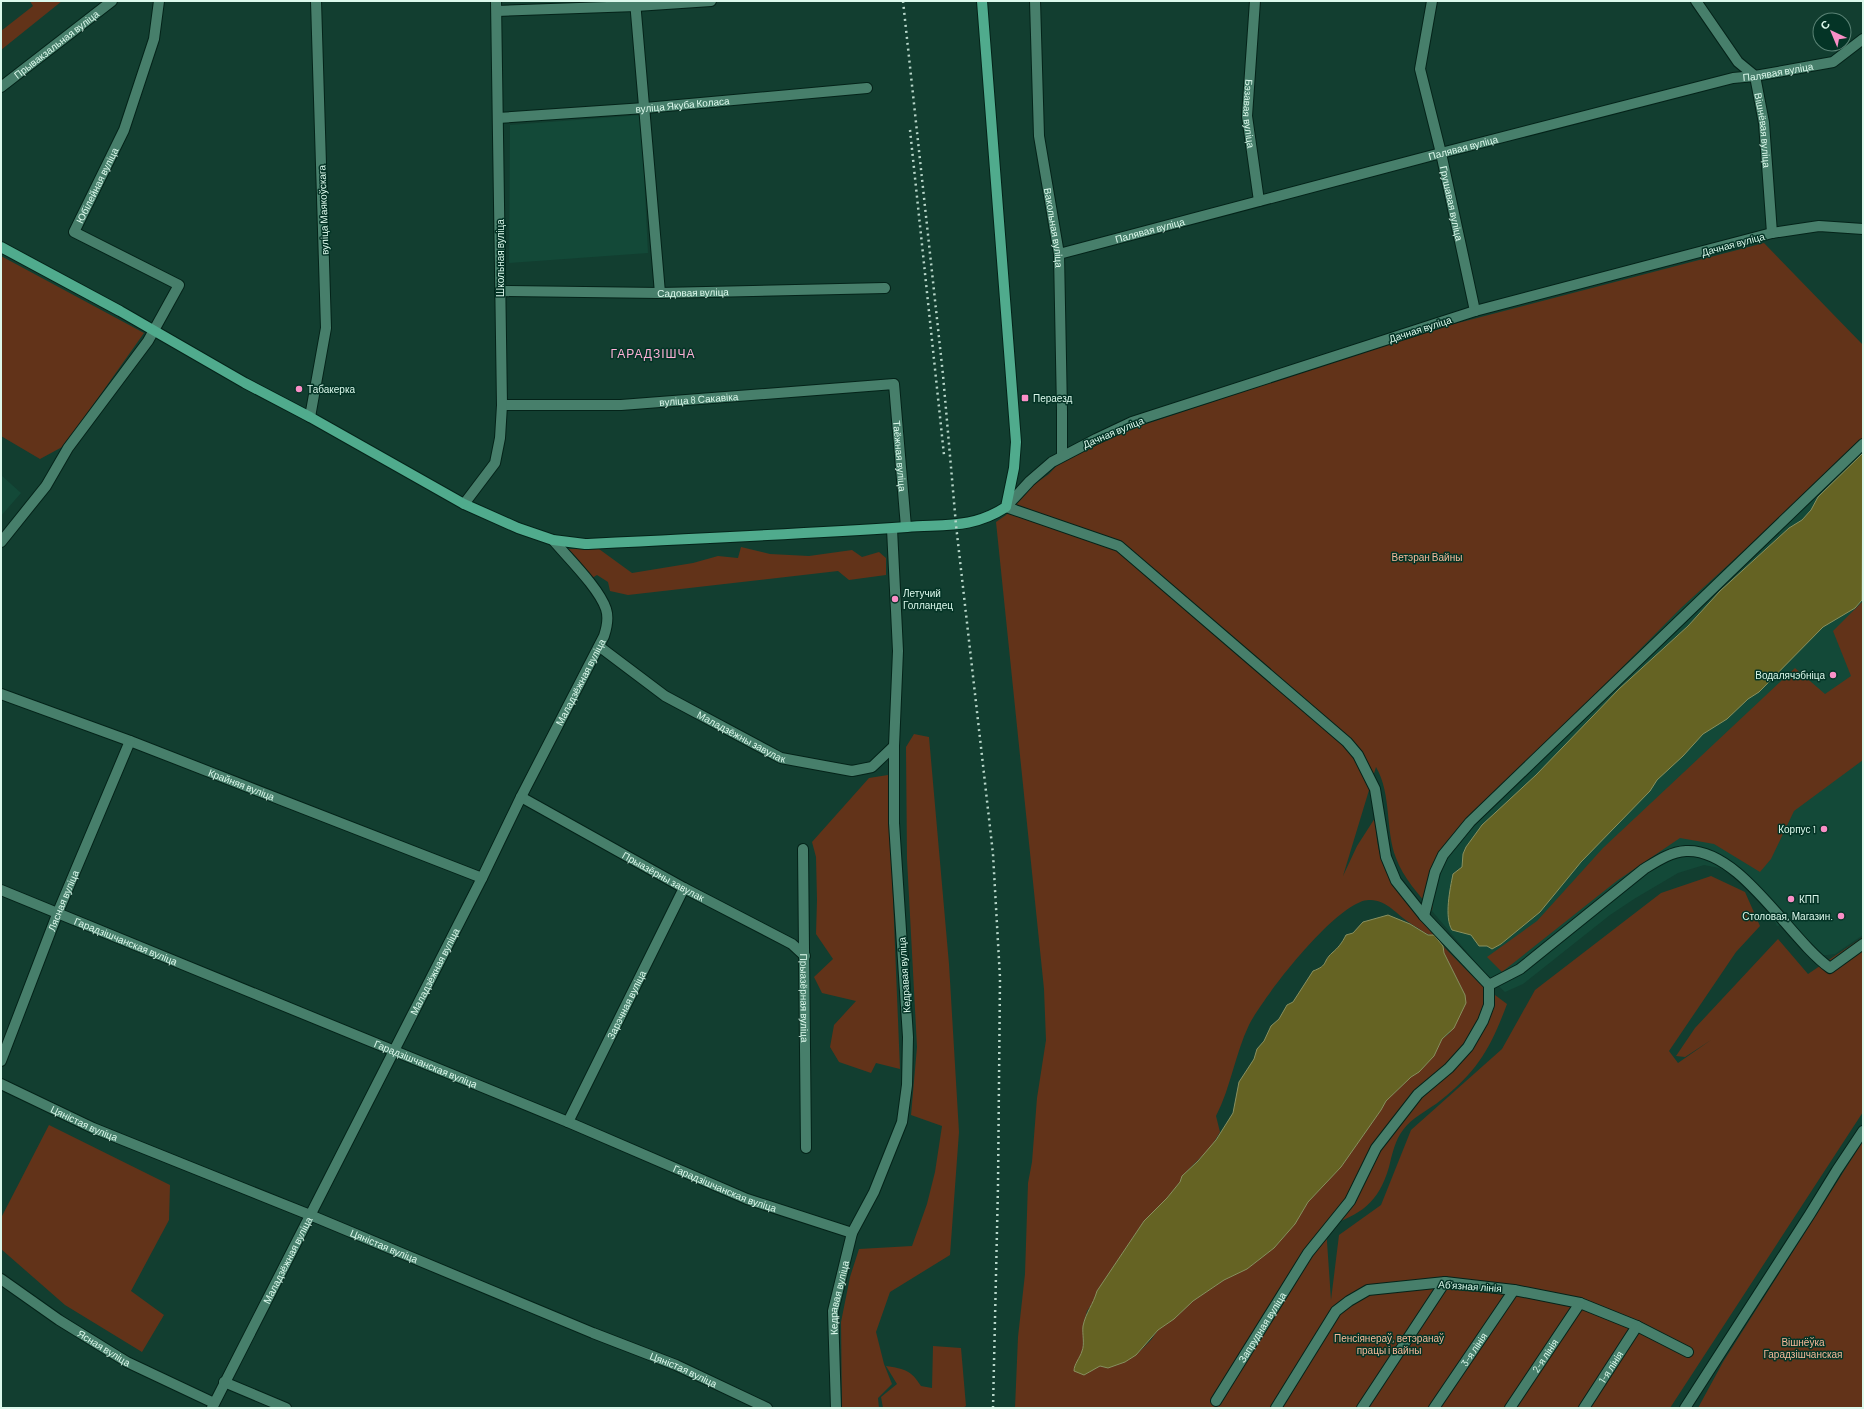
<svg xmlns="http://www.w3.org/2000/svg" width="1864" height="1409" font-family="Barlow,sans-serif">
  <rect width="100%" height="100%" fill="#123e30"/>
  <path fill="#134938" d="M641,115L648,253L509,263L510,125Z
    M1863,439V935L1835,954L1819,956L1790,924L1777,926L1772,914L1739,878L1719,868L1704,865L1678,873L1634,899L1610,915L1523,984L1505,992L1484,972L1432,911L1434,893L1443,857L1535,755L1681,608L1811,489Z
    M1,475L21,493L1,516Z"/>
  <path fill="#623319" d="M30,1H62L1,50V31L33,6Z
    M1764,243L1863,345V439L1811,489L1681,608L1535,755L1443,857L1434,893L1432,911C1419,894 1403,878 1396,858C1385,829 1392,795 1376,767L1343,876L1357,846L1375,818C1376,831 1377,846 1381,858C1389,888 1415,911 1434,935C1426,935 1424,932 1418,928C1415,926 1412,925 1410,923C1397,915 1386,899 1369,900C1338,900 1263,997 1249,1025C1235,1054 1231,1087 1216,1116L1220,1132L1211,1147L1182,1176L1180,1182L1167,1198L1144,1221L1097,1291L1094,1301L1087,1311L1083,1326V1349L1080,1358L1084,1375L1100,1366L1108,1368L1125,1362L1136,1355L1151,1340L1158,1330L1174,1319L1193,1301L1224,1280L1247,1269L1274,1248L1295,1224L1308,1202L1341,1167L1381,1110L1386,1101L1411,1077L1419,1072L1434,1056L1442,1039L1450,1033L1465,995L1444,953L1443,946L1479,983L1507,1004C1491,1047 1478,1071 1441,1100C1429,1110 1412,1117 1403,1130C1395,1140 1392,1155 1389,1167C1378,1204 1361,1214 1326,1227L1331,1300L1339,1235L1381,1205L1411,1130L1502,1049L1535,990L1661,893L1711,876L1745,892L1760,926L1736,952L1669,1051L1678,1063L1711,1040L1685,1057L1676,1056L1695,1028L1778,939L1808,974L1863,937V1112L1670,1408H1015L1018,1337L1025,1274L1028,1183L1032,1162L1037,1098L1046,1040L1044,989L996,522L1006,515L1029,488L1049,474L1060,462L1119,433L1427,331Z
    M1,256L144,333L64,446L40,459L1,436Z
    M741,547L770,554L809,556L852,550L862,557L879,552L886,558V575L849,580L838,571L628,595L610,591L608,582L597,575L592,578L568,549H599L632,573L693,563L718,556L738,558Z
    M1863,601V760L1794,811L1771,859L1760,872L1714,844L1680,838L1618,880L1502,972L1487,957L1537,921L1603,848L1795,668L1825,694L1851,676L1833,631Z
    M914,734L929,737L949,964L959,1132L950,1255L890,1292L876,1332L884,1364L892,1384L878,1398L879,1408H842L841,1322L850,1277L859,1249L912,1246L927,1204L935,1172L942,1126L911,1115L917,1047L907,859L906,747Z
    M888,775L900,1069L876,1063L871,1073L839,1062L830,1047L834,1025L856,1001L822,993L814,977L833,959L816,934L817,900L816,857L812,842L869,778Z
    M49,1125L170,1185L169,1220L131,1291L164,1315L142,1352L65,1305L1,1249V1218Z
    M1863,1141V1408H1698L1723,1362Z
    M933,1346L961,1348L966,1406L963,1408H883L881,1397L897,1384L886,1366C905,1369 911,1370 921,1386L932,1388Z"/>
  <path fill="#656323" stroke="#89905f" d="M1863,453L1862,600L1855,608L1823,627L1759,692L1748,699L1727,719L1703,734L1683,756L1657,780L1650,791L1581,862L1540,912L1501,944L1492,949L1487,946H1479L1471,935L1452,930C1444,917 1450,889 1453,874L1462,867L1463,854L1466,847L1482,825L1536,775L1619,689L1688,626L1720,591L1789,528L1802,520L1811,510L1818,497Z
    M1388,915L1410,924L1428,935H1434L1443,946L1444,953L1465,995L1466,1003L1454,1028L1442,1039L1434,1056L1419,1072L1411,1077L1386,1101L1381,1110L1341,1167L1308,1202L1295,1224L1274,1248L1247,1269L1224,1280L1193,1301L1174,1319L1158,1330L1136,1355L1125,1362L1108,1368L1100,1366L1084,1375L1074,1371C1074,1364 1080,1358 1082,1351C1085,1344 1082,1334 1083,1326C1086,1312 1093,1305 1097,1291L1144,1221L1167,1198L1180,1182L1182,1176L1198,1161L1216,1140L1233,1113L1239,1082L1254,1059L1257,1049L1264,1041L1271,1026L1279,1019L1287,1005L1293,1002L1313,971C1329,965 1322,962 1332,953C1338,948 1342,943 1346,935L1353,933L1363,922Z"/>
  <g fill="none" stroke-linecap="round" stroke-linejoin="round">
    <defs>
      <g id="minor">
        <path d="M635,1L660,293"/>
        <path id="s1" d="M1035,1L1039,136L1059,254L1062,411V456"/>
        <path id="s2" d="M1255,1L1247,116L1259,201"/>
        <path id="s3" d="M1432,1L1420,69L1441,153L1475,311"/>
        <path id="s4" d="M1696,1L1738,62L1755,76L1764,123L1772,233"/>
        <path d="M497,11L636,6L711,1"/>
        <path id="s5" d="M1,87L112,1"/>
        <path id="s6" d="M498,118L645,108L867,88"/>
        <path d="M1863,229L1819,226L1772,233L1475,311L1132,422L1096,439L1052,462L1030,481L1006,507L1119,546L1347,742L1358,755L1375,789L1386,857L1396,881L1424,916L1489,985L1520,969L1644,869C1657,861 1670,852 1686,851C1740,848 1789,939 1830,968L1863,944"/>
        <path id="s7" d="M1059,254L1441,153L1733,78L1755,76L1833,62L1863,39"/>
        <path id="s8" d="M500,291L660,293L885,288"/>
        <path id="s9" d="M502,405H621L894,384L906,527"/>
        <path d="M310,417L326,328L316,1"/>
        <path d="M464,504L495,463L500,438L502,405L496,1"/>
        <path id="s10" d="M1,542L46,486L68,448L148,341L179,285L74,232L124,130L154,39L159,1"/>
        <path id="s11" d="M600,647L665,696L781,758L852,771L872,767L894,746"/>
        <path id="s12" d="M1,694L130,741L482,878"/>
        <path id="s13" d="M521,797L684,888L792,944L805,956"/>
        <path id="s14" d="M803,849L806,1148"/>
        <path id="s15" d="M1,890L568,1122L747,1199L852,1233"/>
        <path d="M1424,916L1435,872L1443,855L1470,822L1863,444"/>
        <path id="s16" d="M1,1061L58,912L130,741"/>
        <path id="s17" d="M1,1084L93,1128L310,1215L593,1333L676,1365L767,1408"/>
        <path id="s18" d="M568,1122L684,888"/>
        <path id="s19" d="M1,1279L59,1320L127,1362L214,1403"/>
        <path d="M224,1382L286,1408"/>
        <path id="s20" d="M1216,1401L1308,1253L1350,1201L1376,1148L1418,1094L1449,1068L1468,1047L1483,1021L1489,1005V985"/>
        <path id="s21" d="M212,1408L482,878L521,797L604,636C607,627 609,618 606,609C599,588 568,558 553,540"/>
        <path id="s22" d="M836,1408L833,1311L852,1233L874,1192L902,1122L907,1085L908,1037L894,823V746L898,651L892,529"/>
        <path d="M1276,1408L1336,1311L1349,1301L1368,1290L1445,1282L1514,1290L1580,1303L1637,1326L1688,1352"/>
        <path d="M1362,1408L1445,1282"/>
        <path id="s23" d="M1434,1408L1514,1290"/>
        <path id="s24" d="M1510,1408L1580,1303"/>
        <path id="s25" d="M1584,1408L1637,1326"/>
        <path d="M1685,1408L1810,1214L1837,1170L1863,1131"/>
      </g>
      <path id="major" d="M1,247L120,311L245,383L310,417L464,504L518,528L553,540L585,544C692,539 800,534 907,527C945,524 972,529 1006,507L1014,468L1016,442L982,1"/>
    </defs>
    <use href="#minor" stroke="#042319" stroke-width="12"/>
    <use href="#major" stroke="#042319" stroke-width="12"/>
    <use href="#minor" stroke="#477f6b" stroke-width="10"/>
    <use href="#major" stroke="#50ab8d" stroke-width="10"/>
    <path stroke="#b8d7ca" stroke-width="2.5" stroke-dasharray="2 4" stroke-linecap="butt" d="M903,1L943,375L956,525L993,854L1000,978L998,1186L993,1408
      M910,130L944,455"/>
  </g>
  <g fill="#fa8fc7" stroke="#043426" stroke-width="1.5">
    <circle cx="299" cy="389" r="4"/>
    <rect x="1021" y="394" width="8" height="8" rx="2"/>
    <circle cx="895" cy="599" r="4"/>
    <circle cx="1833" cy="675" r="4"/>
    <circle cx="1824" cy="829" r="4"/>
    <circle cx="1791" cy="899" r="4"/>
    <circle cx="1841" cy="916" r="4"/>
  </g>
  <g text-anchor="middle" stroke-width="3" stroke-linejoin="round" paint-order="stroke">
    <g font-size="10" fill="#dcf9ec" stroke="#043426">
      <text dy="4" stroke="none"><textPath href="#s5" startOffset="70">Прывакзальная вуліца</textPath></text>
      <text dy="4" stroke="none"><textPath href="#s7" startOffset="742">Палявая вуліца</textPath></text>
      <text dy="4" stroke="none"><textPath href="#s6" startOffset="185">вуліца Якуба Коласа</textPath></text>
      <text dy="4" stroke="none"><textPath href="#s2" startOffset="113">Бэзавая вуліца</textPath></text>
      <text dy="4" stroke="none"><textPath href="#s4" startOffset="151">Вішнёвая вуліца</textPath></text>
      <text dy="4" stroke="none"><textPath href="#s7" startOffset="418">Палявая вуліца</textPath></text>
      <text dy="4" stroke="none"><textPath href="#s10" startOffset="483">Юбілейная вуліца</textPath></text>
      <text dy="4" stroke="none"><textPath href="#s3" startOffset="207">Грушавая вуліца</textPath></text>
      <text transform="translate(323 210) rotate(-92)" y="4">вуліца Маякоўскага</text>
      <text dy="4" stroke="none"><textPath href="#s1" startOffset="228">Вакольная вуліца</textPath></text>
      <text dy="4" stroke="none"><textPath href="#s7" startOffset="94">Палявая вуліца</textPath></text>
      <text transform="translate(1733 244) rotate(-15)" y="4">Дачная вуліца</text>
      <text transform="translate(500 258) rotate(-90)" y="4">Школьная вуліца</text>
      <text dy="4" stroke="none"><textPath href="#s8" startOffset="193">Садовая вуліца</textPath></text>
      <text transform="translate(1420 329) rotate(-18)" y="4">Дачная вуліца</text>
      <text dy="4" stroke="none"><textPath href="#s9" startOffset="197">вуліца 8 Сакавіка</textPath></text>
      <text transform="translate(1113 432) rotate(-23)" y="4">Дачная вуліца</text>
      <text dy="4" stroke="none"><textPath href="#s9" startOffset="465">Таёжная вуліца</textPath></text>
      <text dy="4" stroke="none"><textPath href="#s21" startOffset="814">Маладзёжная вуліца</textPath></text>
      <text dy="4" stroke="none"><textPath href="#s11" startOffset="168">Маладзёжны завулак</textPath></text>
      <text dy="4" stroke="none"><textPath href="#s12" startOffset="257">Крайняя вуліца</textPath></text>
      <text dy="4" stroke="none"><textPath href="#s13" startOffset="163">Прыазёрны завулак</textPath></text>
      <text dy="4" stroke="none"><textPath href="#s16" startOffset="172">Лясная вуліца</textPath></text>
      <text dy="4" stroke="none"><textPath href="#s15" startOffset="135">Гарадзішчанская вуліца</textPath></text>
      <text dy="4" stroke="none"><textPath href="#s21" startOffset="490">Маладзёжная вуліца</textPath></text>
      <text transform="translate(904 975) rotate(-94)" y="4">Кедравая вуліца</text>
      <text dy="4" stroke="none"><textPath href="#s14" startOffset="149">Прыазёрная вуліца</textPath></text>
      <text dy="4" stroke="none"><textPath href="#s18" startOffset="131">Зарэчная вуліца</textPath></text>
      <text dy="4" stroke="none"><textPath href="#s15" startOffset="459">Гарадзішчанская вуліца</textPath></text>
      <text dy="4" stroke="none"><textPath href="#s17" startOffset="92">Цяністая вуліца</textPath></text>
      <text dy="4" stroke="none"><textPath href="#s15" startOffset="783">Гарадзішчанская вуліца</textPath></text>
      <text dy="4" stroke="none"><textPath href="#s17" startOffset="416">Цяністая вуліца</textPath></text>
      <text dy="4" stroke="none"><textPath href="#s21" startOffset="166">Маладзёжная вуліца</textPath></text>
      <text transform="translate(1470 1286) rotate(4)" y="4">Абʼязная лінія</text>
      <text dy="4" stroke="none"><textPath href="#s22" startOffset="111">Кедравая вуліца</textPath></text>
      <text dy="4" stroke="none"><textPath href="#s20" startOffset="87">Запрудная вуліца</textPath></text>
      <text dy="4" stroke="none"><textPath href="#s19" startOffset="124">Ясная вуліца</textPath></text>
      <text dy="4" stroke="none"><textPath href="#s23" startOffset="71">3-я лінія</textPath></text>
      <text dy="4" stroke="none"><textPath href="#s24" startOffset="63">2-я лінія</textPath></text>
      <text dy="4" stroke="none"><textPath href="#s25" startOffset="49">1-я лінія</textPath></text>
      <text dy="4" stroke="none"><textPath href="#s17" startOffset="740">Цяністая вуліца</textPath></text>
    </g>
    <g font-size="10" fill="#dcf9ec" stroke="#043426" text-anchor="start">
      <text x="307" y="393">Табакерка</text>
      <text x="1033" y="402">Пераезд</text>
      <text x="903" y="597">Летучий<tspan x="903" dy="12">Голландец</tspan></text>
      <text x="1825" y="679" text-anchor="end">Водалячэбніца</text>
      <text x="1816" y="833" text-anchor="end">Корпус 1</text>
      <text x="1799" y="903">КПП</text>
      <text x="1833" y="920" text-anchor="end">Столовая, Магазин.</text>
    </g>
    <g font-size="10" fill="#f6b99a" stroke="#043426">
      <text x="1427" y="561">Ветэран Вайны</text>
      <text x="1389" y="1342">Пенсіянераў, ветэранаў<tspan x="1389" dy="12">працы і вайны</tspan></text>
      <text x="1803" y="1346">Вішнёўка<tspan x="1803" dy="12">Гарадзішчанская</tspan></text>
    </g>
    <g font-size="12" letter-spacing="1" fill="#fdb1d7" stroke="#043426">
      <text x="653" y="358">ГАРАДЗІШЧА</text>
    </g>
  </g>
  <rect width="1864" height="1409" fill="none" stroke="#dcf9ec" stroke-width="4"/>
  <g transform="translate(1832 32) rotate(316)"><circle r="19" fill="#043426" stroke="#5a8375"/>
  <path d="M0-3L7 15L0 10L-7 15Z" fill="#fa8fc7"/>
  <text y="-6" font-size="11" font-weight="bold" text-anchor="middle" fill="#dcf9ec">С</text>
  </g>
</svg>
